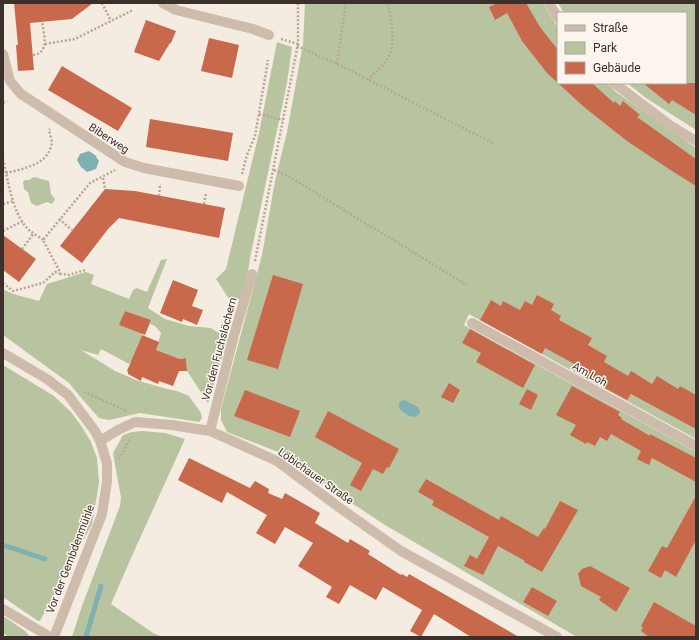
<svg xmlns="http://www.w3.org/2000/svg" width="699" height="640" font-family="Roboto,sans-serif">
  <rect width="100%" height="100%" fill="#f4ebe1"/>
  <path fill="#b8c4a0" d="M305,3H543L558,28V83H607L616,92L696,148V439L469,314L464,325L696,452V637H577L385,525L335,492L288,456L227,432L221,420V409L262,255L275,181L287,132L303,44Z
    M558,3H696V130L646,98L627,83H686V13H564Z
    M277,42L292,47L287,83L251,253L248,271L240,299H229L216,279L226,269L259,133Z
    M34,177L49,181L51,194L55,199L52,204L47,202L37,206L31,203L28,192L24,189L23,182L25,180H29Z
    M167,259L148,308L165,319L189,326L211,328L228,339L208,403L187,371L186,358L180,359L156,350L161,333L155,326L150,324L151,320L125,311L120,325L142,334L133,357L137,364L130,362L129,364L101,349L98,355L81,350L115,371L136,380L167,389L177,391L189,396L201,413L202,418L199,422L140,413L109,420L99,418L83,400L69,383L3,335V289L13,294L39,301L47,284L86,272L94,275L91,284L129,299L133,290L137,288L147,292L161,260Z
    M3,365L54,396L71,412L82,427L91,442L97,458L99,483L92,524L40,621H38L3,597Z
    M142,431L165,433L185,439L131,558L111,604L153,633L163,637H72L82,606L120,506L121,498L113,453L123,435L132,432Z
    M3,617H5L25,631L30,637H9L3,633Z"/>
  <path fill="#7fb0b2" d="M89,151L95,155L99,161L96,169L87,172L81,167L77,160L80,154Z
    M404,400L418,407L420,412C416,422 404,414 399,408V402Z"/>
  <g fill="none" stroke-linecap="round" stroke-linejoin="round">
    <path stroke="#7fb0b2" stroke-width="5" d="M3,545L45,559
      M86,637L101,586"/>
  </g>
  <path fill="#c8694b" d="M14,3H93L72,19L30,23L34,70L18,71L16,45H18Z
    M497,3H526L540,27L558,50V83H592L614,103L615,101L620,106L623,101L640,115L637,117L696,159V186L672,171L627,141L584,107L547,73L522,41L507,13L495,20L489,7Z
    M146,20L176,31L171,43H170L159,61L134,52Z
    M209,38L239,45L232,78L201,71Z
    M62,66L132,108L118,131L48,90Z
    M643,83H696V115L672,100L669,104Z
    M150,119L233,133L228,161L146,147Z
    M105,189L135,191L225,208L219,238L119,218L108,229L82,263L60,246Z
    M3,235L36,259L19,282L3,270Z
    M273,275L303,284L278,369L247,360Z
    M173,280L198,290L192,306L203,310L197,325L183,319L182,322L160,313Z
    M537,295L554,304L551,310L561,316L559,320L592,338L588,345L607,356L604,362L628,376L631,371L652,384L657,376L678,389L680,386L696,395V429L631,394L627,400L579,374L582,368L545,348L542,354L480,320L491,300L501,306L503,301L520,310L525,301L532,305Z
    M125,311L151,320L145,335L119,325Z
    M470,329L535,365L523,388L476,362L481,353L462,343Z
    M142,335L159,342L156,350L180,359L186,358L187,371H179L173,386L159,381L158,384L142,377L141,381L128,374V372L127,371Z
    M449,383L460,390L453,403L441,397Z
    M572,386L620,412L618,415L622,418L621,419L650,436V434L696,458V482L652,458L649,465L637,459L641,451L611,434L607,441L600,437L595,446L587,442L586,444L570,435L576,425L556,415Z
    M527,389L538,395L531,410L519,404Z
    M245,390L300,411L290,437L234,416Z
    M328,411L399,449L389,468L387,467L383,474L373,469L361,491L350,485L362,463L315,437Z
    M189,458L250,488L255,481L269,489L268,493L282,499L285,493L320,513L315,523L348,543L350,539L370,551L368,554L401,575L402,574L407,577L409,574L519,637H471L434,614L421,637L410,631L422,610L383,587L376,600L350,585L339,604L326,597L332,587L298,566L313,543L285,527L275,544L256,533L267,515L227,492L222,503L178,480Z
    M426,479L499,520L501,516L538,537L544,528L545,529L560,501L578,510L542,572L524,562L525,561L498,546L483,575L464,566L470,555L477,559L489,537L432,505L434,501L418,492Z
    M696,496V540L676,577L665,570L661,578L648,571L662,546L667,548Z
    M590,566L630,588L616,612L599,600L601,597L581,586L578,574L582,569Z
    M532,587L557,601L548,616L523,602Z
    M654,602L696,626V637H649L641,631L643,627L641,626Z"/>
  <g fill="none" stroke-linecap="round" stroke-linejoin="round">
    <path stroke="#b9a596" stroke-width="2.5" stroke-dasharray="2 2" stroke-linecap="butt" d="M102,3L111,21
      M281,39L298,44
      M45,44L75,39L133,10
      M297,46L337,64L493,143
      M33,55C50,53 44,34 42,22
      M337,64L346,3
      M367,80C374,73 383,67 387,59C397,45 391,19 388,3
      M3,103L7,101
      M259,114L283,120
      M3,159C8,180 13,217 30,231C34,234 39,237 43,240
      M274,170L288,176L467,285
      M6,173C22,169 47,165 51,146C53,142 50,135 49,130L50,129
      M242,174L247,155L255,136L268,60
      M103,178L105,189
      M159,196L160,184
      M3,204L14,201
      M204,204L206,193
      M59,219L72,230
      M3,231L23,221
      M22,249L34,233
      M255,261L298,44V3
      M85,270L69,275L61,274L43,240L90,183L115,170
      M3,283L13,291L43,283L55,272L60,274
      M84,392L127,411
      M119,459L130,439"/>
    <path stroke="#cdbbac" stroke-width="10" d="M163,3L176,10L253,29L269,35
      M549,3L558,18
      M3,54L10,81L21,94L125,162L144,168L239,186
      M614,83L671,126L696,141
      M472,323L696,446
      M3,353L47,379L68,395L95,431L100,441L107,463V482L102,514L54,637
      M210,431L234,335L252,274
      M100,441L118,430L135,422L172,425L210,431L277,461L340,508L401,551L557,637
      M3,609L50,637"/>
  </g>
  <g text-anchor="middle" stroke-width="3" stroke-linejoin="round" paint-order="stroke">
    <g font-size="11" fill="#3b302b" stroke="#fbf5ee">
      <text transform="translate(109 138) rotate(33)" y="4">Biberweg</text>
      <text transform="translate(219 349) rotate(-75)" y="4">Vor den Fuchslöchern</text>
      <text transform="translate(590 374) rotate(29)" y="4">Am Loh</text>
      <text transform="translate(316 476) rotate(35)" y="4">Löbichauer Straße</text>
      <text transform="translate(70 559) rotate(-69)" y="4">Vor der Gembdenmühle</text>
    </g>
  </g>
  <rect width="699" height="640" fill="none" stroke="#3b302b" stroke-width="8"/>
  <rect x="557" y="12" width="130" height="72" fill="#fbf5ee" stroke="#aea6a0"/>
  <rect x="565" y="25" width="20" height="6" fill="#cdbbac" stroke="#aea6a0"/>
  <text x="593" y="32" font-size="12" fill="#3b302b">Straße</text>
  <rect x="565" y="42" width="20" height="12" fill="#b8c4a0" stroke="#aea6a0"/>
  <text x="593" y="52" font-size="12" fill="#3b302b">Park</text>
  <rect x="565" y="62" width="20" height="12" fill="#c8694b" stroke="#aea6a0"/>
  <text x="593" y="72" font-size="12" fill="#3b302b">Gebäude</text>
</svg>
